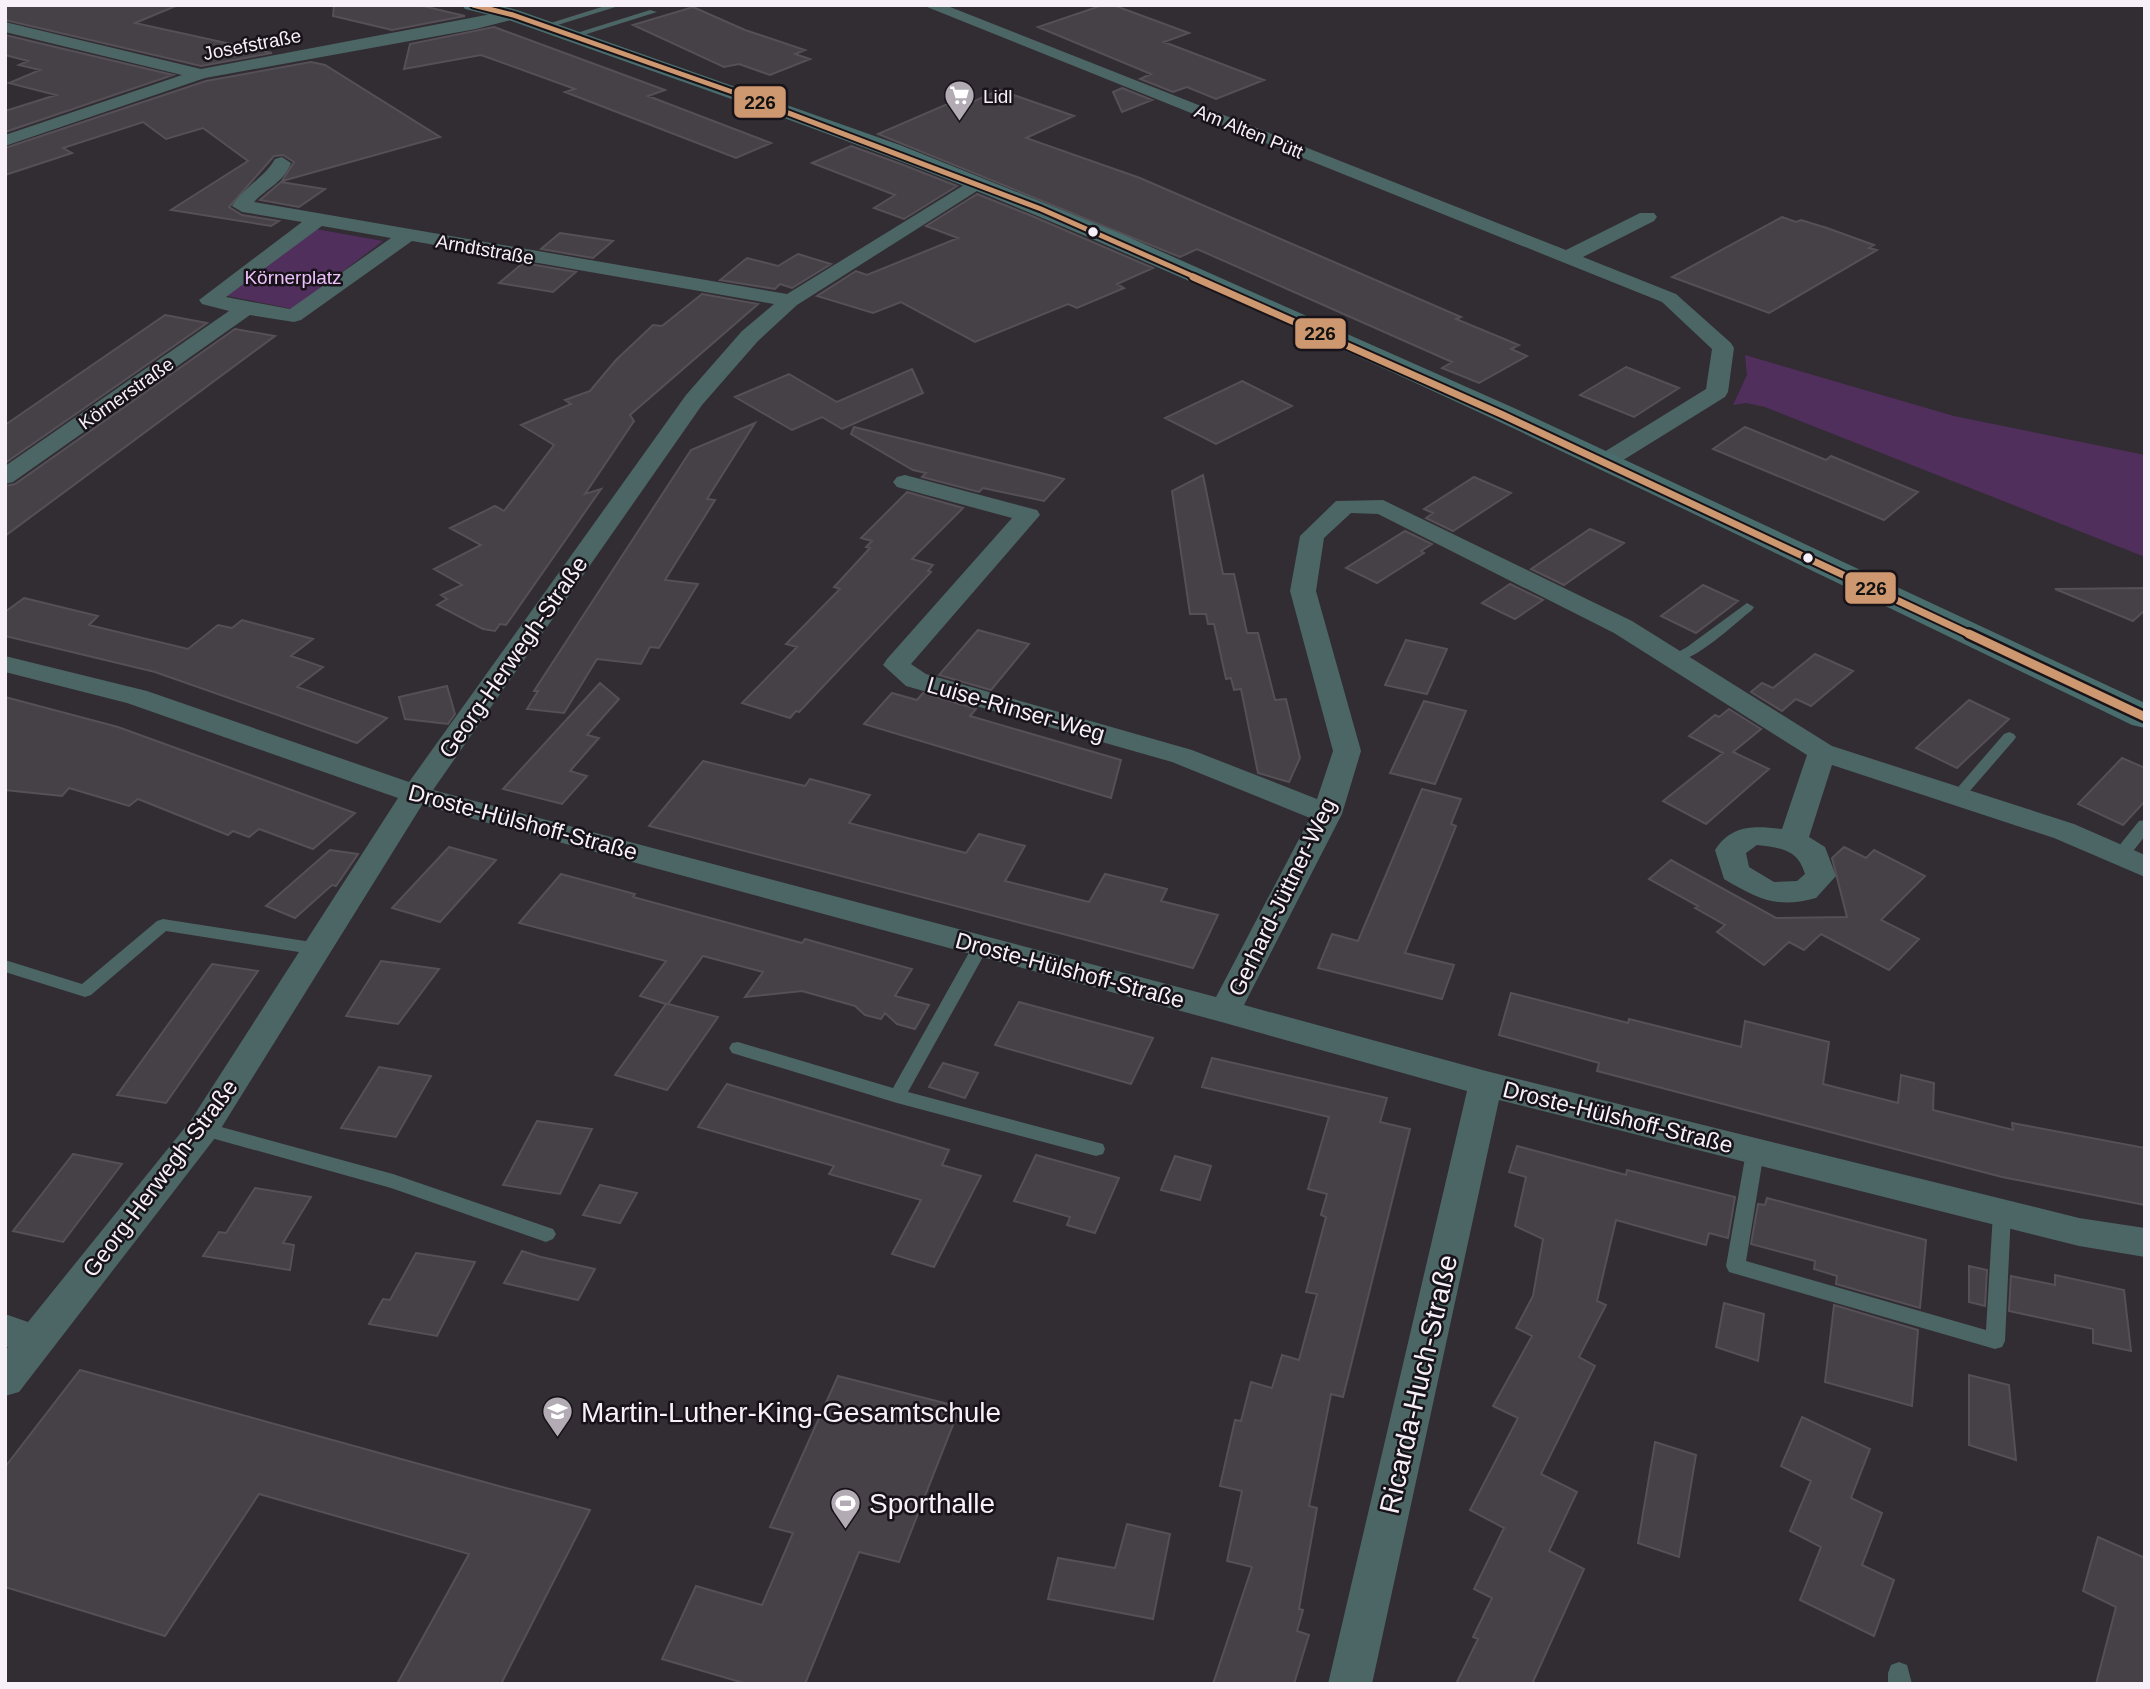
<svg xmlns="http://www.w3.org/2000/svg" width="2150" height="1689" font-family="Arial,sans-serif">
  <rect width="100%" height="100%" fill="#322c33"/>
  <path fill="#512f5c" d="M316,229L383,241L293,309L223,295Z
    M1745,355L1954,416L2145,455V557L1765,407L1746,403L1733,405L1747,375Z"/>
  <path fill="#454146" stroke="#555056" stroke-width="2" d="M5,5H178L135,23L272,53L201,66L5,20Z
    M334,5H419L465,16L392,30L333,16Z
    M1103,5H1113L1189,33L1164,42L1264,80L1216,99L1187,87L1173,92L1140,79L1151,74L1038,27Z
    M693,7L745,30L805,50L795,54L810,59L770,75L739,64L724,67L633,25Z
    M494,27L665,90L648,96L771,143L736,158L565,92L575,89L481,55L404,69L410,44Z
    M5,35L173,75L5,132V111L56,95L9,83L40,70L19,65L28,61L5,55Z
    M311,62L325,65L440,137L282,181L294,162L283,155L274,156L229,207L242,215L279,221L271,226L171,210L248,161L203,128L166,139L143,122L63,148L72,153L5,175V148L206,81Z
    M1122,88L1152,100L1122,112L1113,92Z
    M999,90L1074,116L1026,138L1140,178L1461,317L1456,319L1519,345L1511,349L1527,356L1479,383L1442,368L1452,362L1197,249L1180,257L878,134L959,99L970,103Z
    M851,146L901,164L957,186L904,219L874,208L895,195L812,163Z
    M281,182L325,189L299,207L260,200Z
    M977,194L1032,216L1153,268L1117,284L1124,288L1077,308L1068,304L975,342L901,302L873,313L817,296L856,271L867,275L958,238L926,226Z
    M1782,217L1796,222L1801,220L1827,228L1874,245L1869,248L1877,250L1769,313L1672,277Z
    M560,233L613,241L593,258L541,249Z
    M798,254L831,264L792,288L780,284L775,289L720,280L747,258L778,266Z
    M523,263L576,272L553,292L499,283Z
    M702,294L758,304L630,415L634,421L585,494L601,489L506,625L500,624L495,631L483,629L437,605L447,599L441,595L462,585L434,569L481,545L450,528L495,506L504,511L554,445L521,425L571,404L565,400L590,391L616,360L653,325L662,326Z
    M165,315L207,323L5,463V425Z
    M235,329L275,336L5,536V486L15,484Z
    M1626,367L1679,388L1634,417L1580,395Z
    M912,369L923,393L842,429L822,417L792,430L735,397L789,374L837,402Z
    M1242,381L1292,406L1216,444L1165,418Z
    M755,423L707,499L715,500L665,580L698,584L659,648L650,647L641,664L597,659L564,713L527,709L538,691H534L691,450Z
    M854,427L1049,475L1064,479L1044,501L983,488L979,492L922,477L926,473L913,470L851,434Z
    M1745,427L1826,460L1831,456L1918,492L1884,520L1713,449Z
    M1203,475L1223,574H1234L1247,633H1258L1275,700L1286,699L1300,758L1289,782L1258,773L1241,689L1234,690L1231,678L1226,679L1214,624H1208L1206,614H1190L1172,491Z
    M1474,477L1511,493L1453,531L1426,518L1433,513L1424,509Z
    M907,492L963,508L912,559L933,565L928,571L931,572L799,712L796,711L790,718L742,703L797,647L786,644L840,589L834,587L870,548L866,547L872,541L861,538Z
    M1590,529L1624,543L1564,585L1531,569Z
    M1405,531L1432,544L1421,551L1424,553L1377,583L1346,568Z
    M1510,584L1543,600L1515,619L1482,603Z
    M1703,585L1738,601L1696,633L1661,616Z
    M2145,588V610L2133,621L2055,589Z
    M24,598L98,616L89,625L188,649L218,625L232,628L242,620L313,639L291,656L323,667L297,687L387,718L357,743L155,672L5,636V612Z
    M978,630L1029,644L991,690L939,675Z
    M1406,640L1447,649L1427,694L1385,685Z
    M1815,654L1853,671L1811,706L1796,699L1782,711L1751,692L1762,683L1773,688Z
    M600,683L619,699L587,735L599,738L570,771L587,776L562,804L503,789Z
    M447,686L455,714L448,724L405,719L399,697Z
    M892,693L917,700L923,693L976,709L970,716L1121,760L1111,798L864,724Z
    M5,697L118,727L355,813L313,849L259,829L249,837L233,831L228,835L138,799L129,806L69,788L62,796L5,790Z
    M1969,700L2009,719L1957,768L1916,748Z
    M1424,701L1466,711L1435,784L1390,773Z
    M1729,709L1761,729L1733,752L1769,769L1706,824L1663,801L1723,753L1689,736L1715,715L1719,717Z
    M2122,758L2145,768V801L2123,825L2078,804Z
    M703,761L805,786L810,779L870,795L849,823L966,853L979,834L1025,846L1005,881L1089,902L1105,874L1167,889L1161,901L1218,915L1193,968L649,826Z
    M1422,789L1461,799L1451,824L1456,826L1405,953L1454,965L1442,999L1318,968L1332,934L1358,941Z
    M449,847L496,860L440,922L392,908Z
    M1844,847L1866,858L1874,850L1925,876L1881,920L1919,939L1889,970L1821,934L1804,950L1789,942L1764,965L1717,932L1725,925L1695,908L1698,906L1649,879L1671,860L1776,918L1847,917L1832,858Z
    M330,850L358,854L336,886L332,885L295,918L266,906Z
    M561,874L635,894L633,897L802,943L805,939L912,969L895,996L929,1005L915,1029L897,1024L885,1013L881,1019L865,1015L855,1006L802,991L745,997L763,972L703,956L668,1004L718,1017L667,1090L615,1075L666,1004L640,996L666,961L519,923Z
    M381,961L439,969L398,1024L346,1016Z
    M212,964L258,971L166,1103L117,1095Z
    M1511,993L1628,1023L1629,1019L1741,1047L1745,1021L1829,1042L1823,1084L1898,1103L1901,1075L1934,1083L1933,1110L2013,1130L2012,1123L2145,1148V1205L2002,1177L1597,1071L1599,1063L1499,1035Z
    M1019,1002L1153,1038L1131,1084L995,1045Z
    M1212,1058L1387,1098L1380,1122L1410,1129L1343,1397L1331,1394L1309,1506L1317,1508L1299,1609L1303,1610L1297,1631L1309,1635L1294,1684H1213L1252,1567L1227,1561L1242,1491L1220,1486L1235,1420L1241,1421L1251,1382L1272,1388L1282,1355L1299,1360L1317,1294L1306,1292L1326,1217L1321,1215L1327,1194L1308,1189L1329,1117L1202,1087Z
    M943,1063L978,1073L965,1098L929,1087Z
    M379,1067L431,1076L396,1137L341,1128Z
    M727,1084L949,1150L942,1165L981,1176L934,1267L892,1254L921,1200L829,1174L834,1166L698,1127Z
    M537,1121L592,1129L560,1194L503,1185Z
    M1517,1146L1626,1175L1627,1170L1735,1197L1728,1238L1709,1233L1706,1245L1616,1220L1597,1301L1606,1305L1579,1357L1595,1366L1541,1474L1577,1492L1549,1551L1584,1569L1532,1684H1456L1478,1639L1473,1637L1492,1598L1474,1589L1504,1528L1470,1510L1518,1418L1493,1406L1532,1336L1516,1328L1533,1296L1543,1239L1515,1226L1526,1177L1509,1172Z
    M73,1154L122,1164L63,1242L13,1231Z
    M1036,1155L1119,1178L1095,1233L1067,1225L1070,1217L1014,1201Z
    M1175,1156L1211,1166L1200,1200L1161,1190Z
    M600,1185L637,1193L620,1223L583,1215Z
    M255,1188L311,1197L283,1243L294,1245L290,1270L203,1256L219,1232L226,1233Z
    M1767,1198L1926,1240L1920,1308L1836,1284L1837,1276L1814,1269L1815,1261L1751,1244L1758,1204L1765,1205Z
    M522,1251L541,1257L595,1269L578,1300L504,1283Z
    M416,1253L475,1262L437,1336L369,1324L383,1299L390,1300Z
    M1969,1266L1987,1270L1985,1306L1969,1302Z
    M2055,1275L2124,1290L2131,1351L2093,1343V1329L2009,1311L2011,1276L2055,1285Z
    M1724,1303L1764,1314L1758,1361L1716,1347Z
    M1834,1305L1918,1330L1912,1406L1825,1382Z
    M80,1370L506,1488L590,1510L501,1684H397L469,1554L259,1494L165,1636L5,1587V1467Z
    M1969,1375L2009,1385L2016,1460L1969,1445Z
    M838,1376L960,1407L899,1562L859,1552L805,1684H747L662,1659L696,1586L762,1605L793,1533L770,1527Z
    M1802,1417L1870,1449L1851,1498L1882,1513L1862,1565L1894,1580L1874,1636L1800,1600L1821,1547L1790,1531L1811,1481L1781,1466Z
    M1655,1442L1696,1455L1679,1557L1638,1543Z
    M1127,1524L1170,1534L1153,1619L1048,1599L1058,1558L1115,1568Z
    M2098,1537L2145,1558V1684H2096L2116,1607L2083,1591Z"/>
  <g fill="none" stroke-linecap="round" stroke-linejoin="round">
    <path fill="#4c6565" fill-rule="evenodd" d="M608,5H622L548,28L541,26Z
      M650,10L657,12L574,38L567,36Z
      M1747,603L1754,607L1752,610C1734,624 1690,667 1668,662L1666,659L1687,647Z
      M2009,732L2014,734L2016,737L2014,740L1963,799H1953L1950,796L1953,793L2004,734Z
      M2145,820V836L2126,860H2114L2112,856L2114,852L2139,821Z
      M163,919L318,943L326,949L318,955L166,931L91,995L85,997L5,972V960L82,984L157,921Z
      M981,940L989,946L908,1092L1103,1144L1105,1149L1103,1154L1096,1156L897,1103L732,1053L729,1048L732,1043L738,1042L893,1088L975,942Z
      M203,1122L393,1174L553,1229L556,1234L553,1239L546,1242L391,1188L197,1134L194,1129L197,1124Z
      M1755,1145L1762,1147L1764,1152L1746,1261L1986,1330L1993,1213L1995,1208L2002,1206L2009,1208L2011,1213L2005,1341L2002,1347L1995,1349L1729,1272L1726,1266L1746,1152L1748,1147Z
      M1899,1662L1907,1665L1912,1684H1888V1673L1891,1665Z"/>
    <path fill="#4c6565" fill-rule="evenodd" d="M922,5H945L1566,250L1640,213H1654L1657,217L1654,221L1583,257L1676,294L1731,343L1734,348L1728,392L1725,397L1612,467H1596L1592,462L1596,457L1706,389L1712,349L1662,302Z
      M513,10L521,15L519,18L476,29L205,78L5,146V135L182,75L5,32V22L201,69Z
      M282,157L291,163C284,182 267,188 254,202L787,294L972,180L979,178L988,184L797,305L758,341L702,405L433,790L1216,997L1310,818L1172,762L906,686L883,665L887,659L1012,518L897,487L893,482L897,477L905,475L1037,510L1040,515L911,664L926,674L1192,750L1317,799L1333,751L1290,591L1300,536L1336,501L1383,500L1632,621L1832,746L2074,824L2145,855V877L2054,838L1832,765L1809,837L1825,847L1836,876L1816,898C1776,909 1758,899 1724,879L1715,850C1732,824 1755,826 1782,829L1807,755L1614,633L1378,514L1351,513L1324,538L1316,591L1361,751L1342,814L1244,1005L1486,1071L2079,1218L2145,1228V1257L2079,1246L1499,1100L1372,1684H1328L1467,1091L1225,1023L422,805L215,1138L19,1392L5,1396V1351L8,1347L5,1346V1314L28,1322L191,1120L398,798L127,703L5,672V656L147,691L409,782L686,395L742,331L774,304L412,241L301,320L294,322L250,315L13,482L5,484V466L229,311L202,304L199,300L302,222L242,212L232,206C244,187 264,178 275,159ZM322,226L391,238L290,309L226,297ZM1757,845C1781,848 1798,849 1805,874L1797,881L1774,882L1749,867L1746,853Z"/>
    <path fill="#496d6d" fill-rule="evenodd" d="M462,5H499L520,11L900,145L1124,235L1514,408L2145,703V728L2132,725C1768,550 1405,370 1033,214C860,142 682,82 506,19L465,9Z"/>
    <defs>
      <path id="bus-1-far2" d="M473,5L513,15L741,95L1041,209L1197,278"/>
      <path id="bus-1-far1" d="M1193,277L1503,415L1973,636"/>
      <path id="bus-1" d="M1969,634L2145,717"/>
    </defs>
    <use href="#bus-1-far2" stroke="#181319" stroke-width="9"/>
    <use href="#bus-1-far1" stroke="#181319" stroke-width="11"/>
    <use href="#bus-1" stroke="#181319" stroke-width="14"/>
    <use href="#bus-1-far2" stroke="#cd976f" stroke-width="5"/>
    <use href="#bus-1-far1" stroke="#cd976f" stroke-width="7"/>
    <use href="#bus-1" stroke="#cd976f" stroke-width="9"/>
  </g>
  <defs>
    <symbol id="supermarket-pin" viewBox="-11 -11 22 30"><path d="M0 17L-7.5 6A9.5 9.5 0 1 1 7.5 6Z" fill="#b2abb4" stroke="#181319"/><path d="M-6-5.5h2.5l.6 2H6L4.5 2H-2.5L-4.4-4H-6ZM-1.5 3.2a1.3 1.3 0 1 0 .1 0ZM3 3.2a1.3 1.3 0 1 0 .1 0Z" fill="#fff"/></symbol>
    <symbol id="school-pin" viewBox="-11 -11 22 30"><path d="M0 17L-7.5 6A9.5 9.5 0 1 1 7.5 6Z" fill="#b2abb4" stroke="#181319"/><path d="M0-5L7-2L0 1L-7-2ZM-4 1L0 2.5L4 1V4Q0 6-4 4Z" fill="#fff"/></symbol>
    <symbol id="stadium-pin" viewBox="-11 -11 22 30"><path d="M0 17L-7.5 6A9.5 9.5 0 1 1 7.5 6Z" fill="#b2abb4" stroke="#181319"/><path d="M0-5a6.5 5 0 1 0 0 10a6.5 5 0 1 0 0-10ZM-3.5-1.8h7v3.6h-7Z" fill="#fff"/></symbol>
  </defs>
  <g fill-rule="evenodd">
    <use href="#supermarket-pin" x="942" y="78" width="35" height="47"/>
    <use href="#school-pin" x="540" y="1394" width="35" height="47"/>
    <use href="#stadium-pin" x="828" y="1486" width="35" height="47"/>
  </g>
  <g fill="#f7f0f9" stroke="#181319" stroke-width="2.5">
    <circle cx="1093" cy="232" r="6"/>
    <circle cx="1808" cy="558" r="6"/>
  </g>
  <g text-anchor="middle" stroke-width="5" stroke-linejoin="round" paint-order="stroke">
    <g font-size="19" fill="#f7f0f9" stroke="#181319">
      <text transform="translate(252 44) rotate(-11)" y="7">Josefstraße</text>
      <text transform="translate(1249 131) rotate(22)" y="7">Am Alten Pütt</text>
      <text transform="translate(485 249) rotate(10)" y="7">Arndtstraße</text>
      <text transform="translate(126 393) rotate(-35)" y="7">Körnerstraße</text>
    </g>
    <g font-size="19" fill="#f7f0f9" stroke="#181319" text-anchor="start">
      <text x="983" y="103">Lidl</text>
    </g>
    <g font-size="19" fill="#eec1fd" stroke="#181319">
      <text x="293" y="284">Körnerplatz</text>
    </g>
    <g font-size="23" fill="#f7f0f9" stroke="#181319">
      <text transform="translate(513 657) rotate(-55)" y="8">Georg-Herwegh-Straße</text>
      <text transform="translate(1016 709) rotate(16)" y="8">Luise-Rinser-Weg</text>
      <text transform="translate(523 822) rotate(15)" y="8">Droste-Hülshoff-Straße</text>
      <text transform="translate(1282 897) rotate(-64)" y="8">Gerhard-Jüttner-Weg</text>
      <text transform="translate(1070 970) rotate(15)" y="8">Droste-Hülshoff-Straße</text>
      <text transform="translate(1618 1117) rotate(14)" y="8">Droste-Hülshoff-Straße</text>
      <text transform="translate(160 1178) rotate(-53)" y="8">Georg-Herwegh-Straße</text>
    </g>
    <g font-size="28" fill="#f7f0f9" stroke="#181319">
      <text transform="translate(1418 1384) rotate(-77)" y="10">Ricarda-Huch-Straße</text>
    </g>
    <g font-size="28" fill="#f7f0f9" stroke="#181319" text-anchor="start">
      <text x="581" y="1422">Martin-Luther-King-Gesamtschule</text>
      <text x="869" y="1513">Sporthalle</text>
    </g>
  </g>
  <g stroke="#181319" stroke-width="2.5">
    <rect x="733" y="85" width="54" height="34" rx="7" fill="#cd976f"/>
    <rect x="1294" y="317" width="53" height="33" rx="7" fill="#cd976f"/>
    <rect x="1844" y="571" width="53" height="34" rx="7" fill="#cd976f"/>
  </g>
  <g font-size="19" text-anchor="middle" font-weight="bold" fill="#111">
    <text x="760" y="109">226</text>
    <text x="1320" y="340">226</text>
    <text x="1871" y="595">226</text>
  </g>
  <rect width="2150" height="1689" fill="none" stroke="#f7f0f9" stroke-width="14"/>
</svg>
